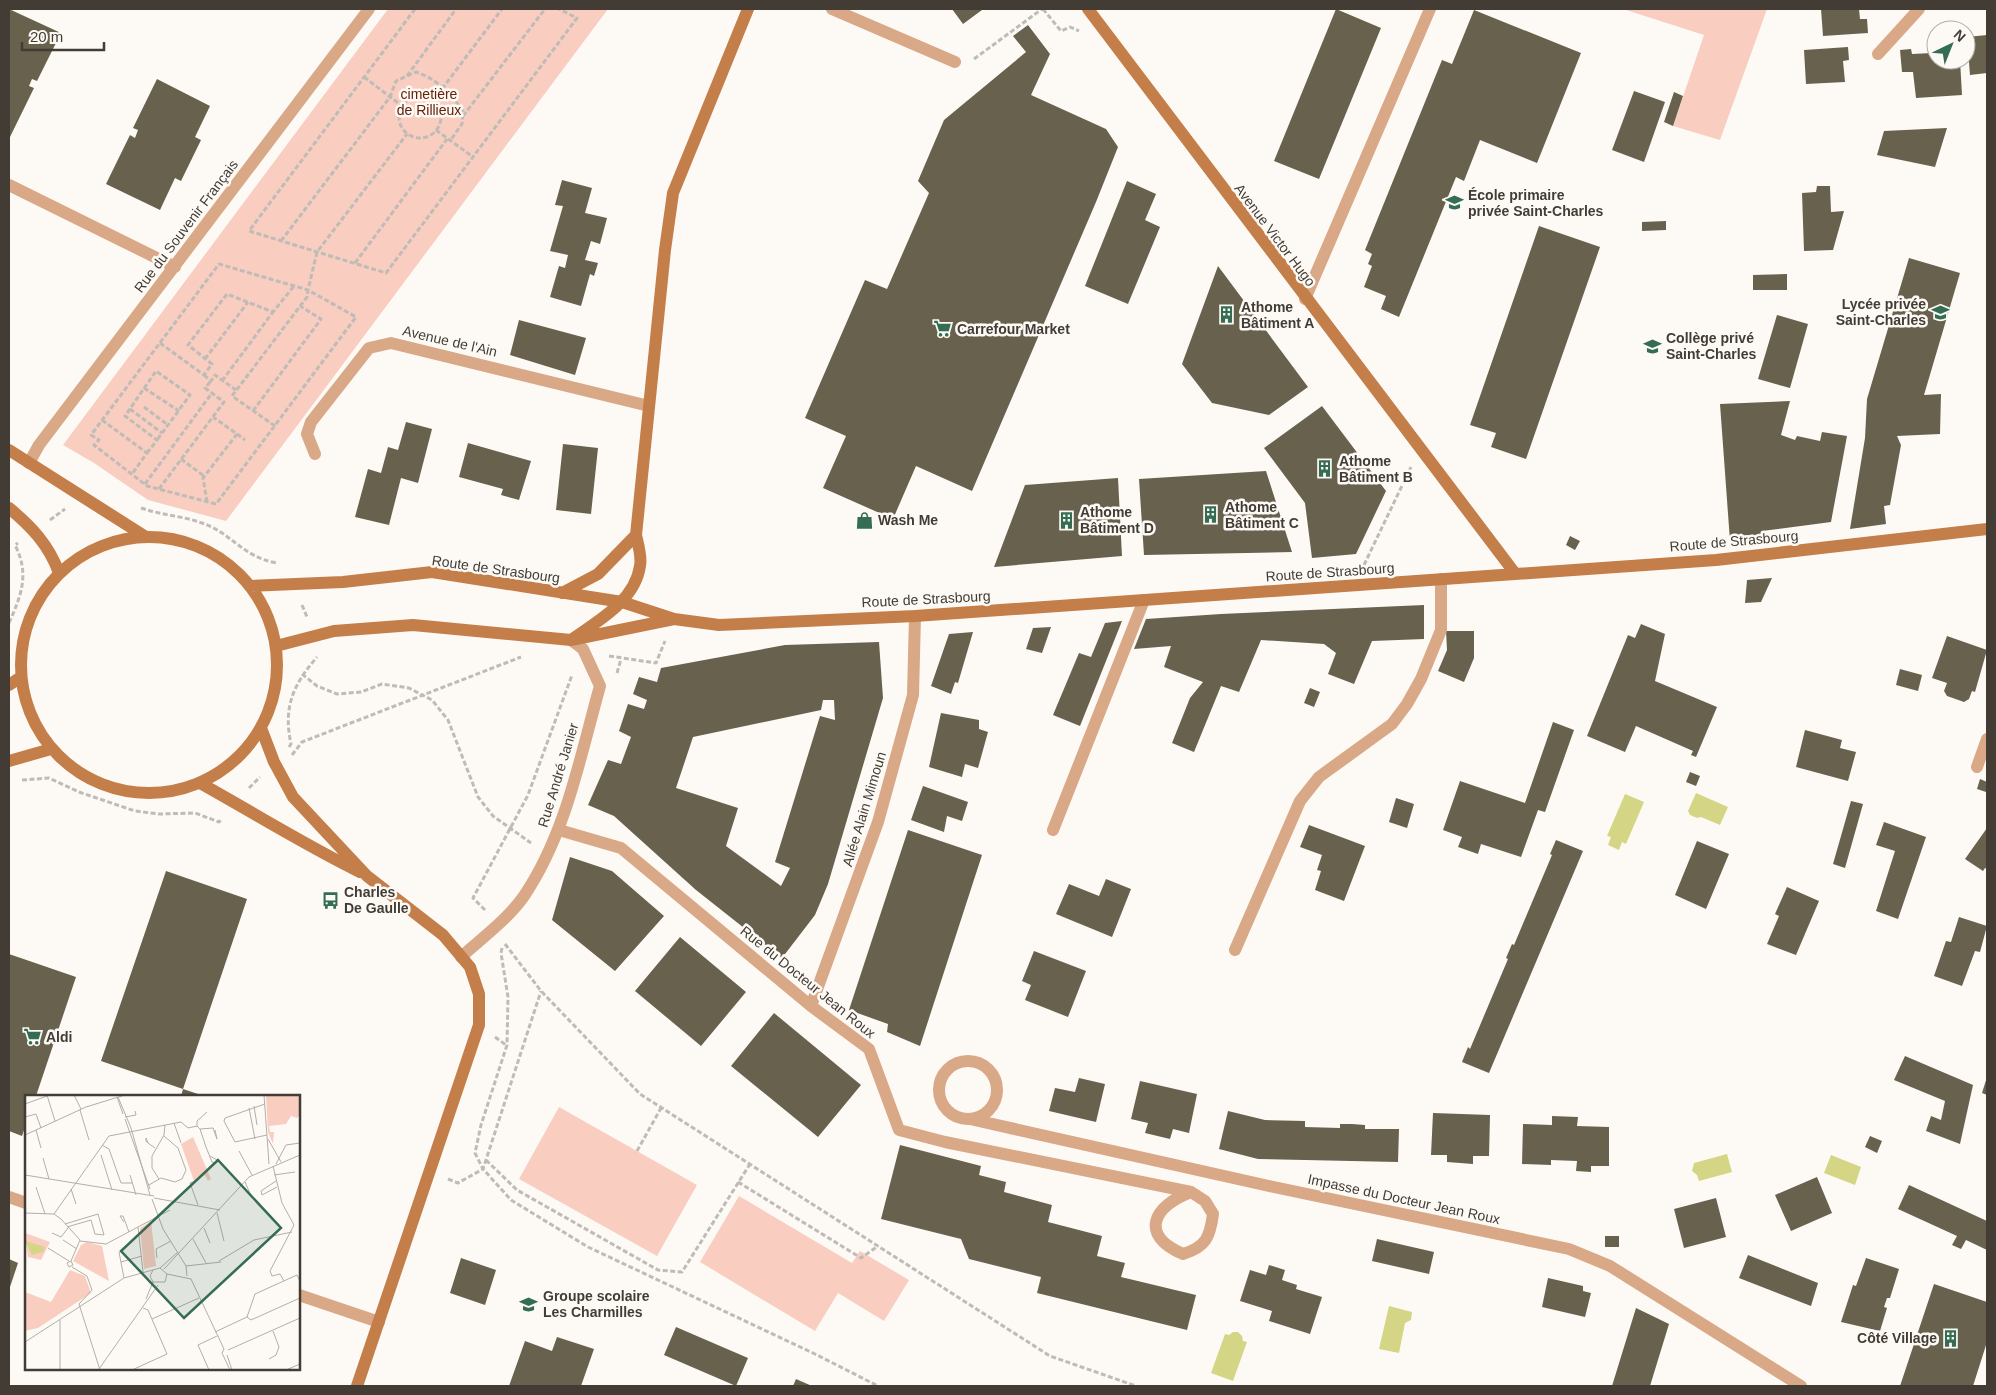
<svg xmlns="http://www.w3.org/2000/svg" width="1996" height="1395" font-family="Helvetica,sans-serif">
  <rect width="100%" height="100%" fill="#fdfaf6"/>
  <path fill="#f9cdc0" d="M388,9H608L226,521L148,500L94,463L63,445Z
    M1623,9H1767L1720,140L1673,126L1704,35Z
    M559,1107L697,1185L657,1256L519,1179Z
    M739,1196L852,1263L860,1251L909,1280L884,1321L838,1293L815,1331L700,1262Z"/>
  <path fill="#d4d685" d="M1696,793L1728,807L1720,825L1701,817L1697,818L1690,815L1688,811Z
    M1625,794L1644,802L1626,844L1622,842L1619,850L1608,845L1611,837L1607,836Z
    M1727,1154L1732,1172L1699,1181L1697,1175L1692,1171L1694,1163Z
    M1831,1155L1861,1167L1855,1185L1824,1173Z
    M1389,1306L1412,1312L1411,1320L1405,1323L1399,1353L1379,1349Z
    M1233,1332H1238L1242,1336L1243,1341L1247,1342L1233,1381L1211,1373L1225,1334L1229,1335Z"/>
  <path fill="#68614d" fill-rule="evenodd" d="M9,9L61,33L37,81L32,79L29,86L34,88L9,139Z
    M952,9H981L982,10L963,24Z
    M1336,9L1381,28L1319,179L1274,161Z
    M1821,9H1859L1860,19H1867L1868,33L1823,36Z
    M1474,10L1581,53L1537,163L1480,140L1464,181L1456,177L1399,317L1381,309L1386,296L1364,287L1372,266L1368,264L1372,254L1365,250L1442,60L1452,64Z
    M1028,25L1050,54L1031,95L1106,129L1118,147L1096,202L972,491L916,466L893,519L823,488L846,436L805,418L865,280L887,289L929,193L918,181L944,120L1026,52L1013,36Z
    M1987,35V73L1970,75L1967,37Z
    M1848,47L1849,60L1843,61L1845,82L1806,84L1804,50Z
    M1911,49L1912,54L1932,53L1931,50H1936V60H1960L1962,95L1916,98L1913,72H1902L1900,50Z
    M157,79L210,106L195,137L201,140L181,181L175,178L160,210L106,184L130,135L135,138L138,130L133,128Z
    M1634,91L1665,102L1644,162L1612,150Z
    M1674,92L1683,96L1673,126L1664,122Z
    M1947,128L1935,167L1877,155L1884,131Z
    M562,180L592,188L585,213L607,218L600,244L591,241L585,260L598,263L594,276L590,274L581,306L550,297L559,266L565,268L568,255L550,251L563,206L555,205Z
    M1127,181L1156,194L1145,220L1160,227L1128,304L1085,286Z
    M1817,186H1830L1831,212L1844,211L1833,250L1804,251L1802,193L1816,192Z
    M1666,221V230L1642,231V222Z
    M1539,226L1600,247L1526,459L1491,447L1496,433L1470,425Z
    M1909,258L1960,273L1924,395L1941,394L1940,434L1897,436L1901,445L1890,505L1884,506L1886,524L1850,529L1865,438L1867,399Z
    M1218,266L1308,387L1269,415L1212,403L1182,364Z
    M1787,274V290H1753V275Z
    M1777,315L1808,324L1790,388L1758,379Z
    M519,320L586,338L575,375L510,355Z
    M1790,401L1781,435L1795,440L1797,436L1820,441L1822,432L1847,436L1831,522L1762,531L1761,540L1730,541L1720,404Z
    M1322,406L1386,491L1356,554L1312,558L1305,503L1264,448Z
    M406,422L432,429L418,483L401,478L389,525L355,517L368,469L381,473L388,447L398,450Z
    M468,443L531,461L519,500L501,495L503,489L459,477Z
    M563,444L598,448L591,514L556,510Z
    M1266,471L1292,552L1144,555L1139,479Z
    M1118,478L1122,556L994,567L1025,485Z
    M1570,536L1580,541L1575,550L1566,545Z
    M1772,578L1761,602L1745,603L1747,580Z
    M1424,605V639L1372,641L1354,684L1328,674L1336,653L1324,644L1261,640L1239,692L1221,686L1194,752L1172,743L1190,698L1203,682L1164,667L1171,646L1134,649L1146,619L1221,614Z
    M1122,621L1080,726L1053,715L1079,653L1091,657L1105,623Z
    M1641,624L1665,634L1655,681L1717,707L1696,757L1691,755L1693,751L1636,726L1625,752L1587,736L1628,635L1635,638Z
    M1051,627L1042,653L1026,649L1033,628Z
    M1446,631H1474V658L1464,682L1438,671L1447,650Z
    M973,632L958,683L955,682L951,694L931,686L949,634Z
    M1947,636L1987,650L1975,692L1972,691L1969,699L1964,702L1947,696L1944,691L1947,683L1932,678Z
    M879,642L883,698L828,884L815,915L782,958L696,890L614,816L588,805L608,760L621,764L631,737L619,731L628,704L644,709L647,700L633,694L639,677L657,682L661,668L785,645ZM823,700H834L835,720L820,716L775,862L790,868L781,886L726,846L738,808L676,788L693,737L821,710Z
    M1900,669L1922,675L1918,691L1896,685Z
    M1310,688L1320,692L1314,707L1304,703Z
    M941,713L979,720V729L988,732L978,768L965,764L962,777L929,767Z
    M1553,722L1574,730L1545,812L1538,810L1521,857L1481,844L1478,854L1458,847L1462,837L1443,830L1460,781L1525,803Z
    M1805,730L1842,740L1840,748L1856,752L1848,781L1796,767Z
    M1690,772L1700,776L1696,786L1686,782Z
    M1980,779L1987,782L1986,792L1977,789Z
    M923,786L968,802L962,821L947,816L944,832L911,820Z
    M1396,798L1414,804L1407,828L1389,822Z
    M1851,801L1863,804L1845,868L1833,864Z
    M1884,822L1926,837L1898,919L1876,911L1895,851L1876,845Z
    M1309,825L1365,846L1344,901L1315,890L1321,871L1317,870L1322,855L1300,847Z
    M1987,828V869L1985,868L1983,871L1965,859Z
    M908,830L982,855L920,1046L887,1032L888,1024L849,1010Z
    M1556,840L1583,851L1489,1073L1462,1062L1468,1047L1470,1049L1508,959L1506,958L1512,944L1514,945L1552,855L1550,854Z
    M1697,841L1729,854L1706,909L1675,895Z
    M570,857L612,871L664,916L615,971L552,920Z
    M166,871L247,899L183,1089L101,1061Z
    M1106,879L1131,889L1112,937L1056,914L1069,884L1099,896Z
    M1787,887L1819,901L1796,955L1767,944L1779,916L1775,914Z
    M1959,917L1987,926L1980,952L1975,951L1962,986L1934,976L1946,941L1951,942Z
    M680,937L746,992L701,1046L635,991Z
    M1034,951L1086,971L1068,1017L1025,1000L1031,985L1022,981Z
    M9,954L76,977L36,1096H26V1124L22,1136L9,1131Z
    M774,1013L861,1085L818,1137L731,1066Z
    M1905,1056L1973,1085L1960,1144L1926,1131L1931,1116L1941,1120L1945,1101L1894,1080Z
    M1987,1077V1095L1982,1093Z
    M1079,1078L1105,1084L1096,1122L1049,1111L1055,1088L1075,1092Z
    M1140,1081L1197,1094L1189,1133L1173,1129L1170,1139L1145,1133L1148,1123L1131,1119Z
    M183,1089L204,1096H181Z
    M1228,1111L1265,1120L1305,1121V1127L1340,1128V1124H1352L1365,1125V1129H1399L1398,1162L1258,1159L1219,1149Z
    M1433,1113L1490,1115L1489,1156H1473V1164L1447,1162V1155H1431Z
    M1552,1116L1578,1117L1577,1126L1609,1127V1166H1591V1172L1576,1171L1577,1161L1551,1160V1165L1522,1164L1523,1124L1552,1125Z
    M1870,1136L1882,1141L1877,1153L1865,1147Z
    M900,1145L981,1166L979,1175L1006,1182L1004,1192L1052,1205L1048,1222L1102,1236L1097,1256L1125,1263L1121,1277L1196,1295L1187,1330L1037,1293L1041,1277L969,1259L961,1239L881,1219Z
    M1817,1177L1832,1213L1791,1231L1775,1195Z
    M1909,1185L1987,1221V1250L1966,1240L1961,1249L1952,1245L1957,1236L1898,1209Z
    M1716,1198L1726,1237L1684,1248L1674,1209Z
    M1605,1236H1619V1247H1605Z
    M1377,1239L1434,1252L1429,1274L1372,1261Z
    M1748,1255L1818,1283L1811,1306L1739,1278Z
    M461,1258L496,1270L485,1305L450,1293Z
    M1866,1258L1899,1269L1890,1298H1887L1884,1307L1887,1308L1880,1331L1841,1322L1853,1285L1856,1286Z
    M9,1259L18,1263L9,1290Z
    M1269,1265L1285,1270L1282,1280L1297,1285L1296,1289L1322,1297L1310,1334L1269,1321L1272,1311L1240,1301L1250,1270L1266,1275Z
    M1548,1278L1583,1286V1291L1591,1293L1585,1317L1542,1307Z
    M1934,1284L1987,1302V1342L1973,1386H1900Z
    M1636,1308L1669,1324L1650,1386H1612Z
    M676,1327L748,1358L736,1386L664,1355Z
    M557,1337L594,1349L581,1386H509L525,1341L552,1351Z
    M796,1379L812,1386H793Z"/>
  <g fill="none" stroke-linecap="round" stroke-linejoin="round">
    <path stroke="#bfbbb6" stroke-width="3" stroke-dasharray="5 2.5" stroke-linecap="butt" d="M415,9L249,231L386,273L577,18L559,9
      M1043,9L1061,31L1070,27L1079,31
      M974,59L1042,9
      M407,76L456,9
      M364,77L402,106
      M399 117a21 21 0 1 1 42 0a21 21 0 1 1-42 0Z
      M433,101L502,9
      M463,116L545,9
      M436,130L473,157
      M281,241L390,97L396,81L416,72C437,79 452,94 463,112L462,124L450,141
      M355,263L447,139
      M160,343L204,375L212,364L188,345L227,294L273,312L294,286
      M205,359L248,302
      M204,375L211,381L215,375L236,390
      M222,381L273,312
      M144,388L179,411
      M144,407L168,425
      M130,409L162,433
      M253,411L321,319L300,306
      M102,420L147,453L132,474
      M275,426L232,396L307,297L308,290L356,317L216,504L147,486L94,445L99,440L91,435L219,264L308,290L317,252L407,134
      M237,434L245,440
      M147,453L157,440L125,416L156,371L190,395L157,440
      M181,459L204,476
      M145,484L212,393
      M159,489L224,402L205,388L211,381
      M207,502L203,478L237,434L213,417
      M141,508C161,515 183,516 202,523C232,533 242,557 277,563
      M50,520L65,509
      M1364,565L1411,467
      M302,605L307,617
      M9,623C21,596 30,574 15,545L18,543
      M609,656L656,663L665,641
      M617,673L621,659
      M302,674L317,686L337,694L361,692L382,684L409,688L432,700L448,720L478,797L493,816L531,843
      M289,747L291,744C283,707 293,685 317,657
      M292,755L302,742L521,657
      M22,780L49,778L79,792L135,811L159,814L195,813L219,822L222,819
      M249,788L260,777
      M485,910L473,898L528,795L572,675
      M505,944L541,991L640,1094L1050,1356L1136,1386
      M502,948L501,953L508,997L507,1045L481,1125L475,1153L483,1169L511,1200L588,1247L815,1354L878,1386
      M495,1037L506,1045
      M637,1151L661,1108
      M486,1160L517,1190L658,1270L682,1272L750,1164
      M448,1179L458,1183L483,1169L541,991
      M738,1182L861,1258L878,1246"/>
    <path stroke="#d9a887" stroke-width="12" d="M832,9L955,62
      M1878,54L1919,9
      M9,185L175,267
      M1305,299L1430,9
      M315,454L307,434L311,422L369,348L391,343L649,406
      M29,463L39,445L369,9
      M1977,767L1987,739
      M559,830L621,848L811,1006L869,1049L899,1130L945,1142L1191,1192L1205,1201L1213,1214C1210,1237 1206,1247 1183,1254C1139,1235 1153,1206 1191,1192
      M1053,830L1144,600
      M1235,950L1300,801L1319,777L1392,724L1407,704L1421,679L1441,630V579
      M461,957C482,938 508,919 524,896C566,834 580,757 600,686L583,649L571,640
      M811,1006L878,822L913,695L915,616
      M939 1090a29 29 0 1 1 58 0a29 29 0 1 1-58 0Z
      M970,1119L1269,1186L1569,1249L1610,1266L1801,1386
      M9,1197L26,1203
      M299,1295L379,1322"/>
    <path stroke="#c47e4a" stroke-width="12" d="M1088,9L1514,572
      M9,450L146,537
      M9,508C31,526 49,545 59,573
      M21 665a128 128 0 1 1 256 0a128 128 0 1 1-256 0Z
      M250,586L343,582L432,572L622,602L674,619L719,625L915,616L1716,560L1987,529
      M562,593L598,574L636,535
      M571,640C598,621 635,601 640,566C642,557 638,544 636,535L665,250L673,193L748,9
      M276,646L334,631L413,625L571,640L674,619
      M9,685L21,677
      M261,728L274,762L293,797L367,876L443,935L470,967L479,994V1025L357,1386
      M9,761L51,749
      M200,783C254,813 305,845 360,872"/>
  </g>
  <defs>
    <symbol id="school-bare" viewBox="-9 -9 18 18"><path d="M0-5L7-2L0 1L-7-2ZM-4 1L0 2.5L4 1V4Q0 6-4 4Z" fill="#346c54" stroke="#fdfaf6" stroke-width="2.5" paint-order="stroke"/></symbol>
    <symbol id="building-bare" viewBox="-9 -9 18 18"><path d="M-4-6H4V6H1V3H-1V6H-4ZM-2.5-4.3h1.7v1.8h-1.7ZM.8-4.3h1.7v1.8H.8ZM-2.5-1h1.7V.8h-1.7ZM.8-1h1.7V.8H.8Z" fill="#346c54" stroke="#fdfaf6" stroke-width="2.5" paint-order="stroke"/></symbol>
    <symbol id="supermarket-bare" viewBox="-9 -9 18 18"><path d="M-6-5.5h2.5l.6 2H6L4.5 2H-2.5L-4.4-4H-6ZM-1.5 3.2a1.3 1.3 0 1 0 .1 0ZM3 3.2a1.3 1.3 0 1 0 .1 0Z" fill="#346c54" stroke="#fdfaf6" stroke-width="2.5" paint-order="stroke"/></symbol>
    <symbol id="shop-bare" viewBox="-9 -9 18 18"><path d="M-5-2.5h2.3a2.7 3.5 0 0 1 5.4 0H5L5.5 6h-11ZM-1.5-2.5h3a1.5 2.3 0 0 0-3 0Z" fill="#346c54" stroke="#fdfaf6" stroke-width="2.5" paint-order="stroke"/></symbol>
    <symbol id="bus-bare" viewBox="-9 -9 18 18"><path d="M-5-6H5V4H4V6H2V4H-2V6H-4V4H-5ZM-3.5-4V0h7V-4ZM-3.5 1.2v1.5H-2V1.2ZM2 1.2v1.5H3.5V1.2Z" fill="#346c54" stroke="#fdfaf6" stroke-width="2.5" paint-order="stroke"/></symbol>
  </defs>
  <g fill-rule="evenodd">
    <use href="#school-bare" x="1442" y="190" width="25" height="25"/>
    <use href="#school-bare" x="1928" y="300" width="25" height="25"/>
    <use href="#building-bare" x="1214" y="302" width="25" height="25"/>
    <use href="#supermarket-bare" x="930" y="316" width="25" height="25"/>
    <use href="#school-bare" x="1640" y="334" width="25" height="25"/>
    <use href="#building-bare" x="1312" y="456" width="25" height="25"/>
    <use href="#building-bare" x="1198" y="502" width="25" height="25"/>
    <use href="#shop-bare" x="852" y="508" width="25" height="25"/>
    <use href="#building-bare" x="1054" y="508" width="25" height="25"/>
    <use href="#bus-bare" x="318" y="888" width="25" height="25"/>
    <use href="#supermarket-bare" x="20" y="1024" width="25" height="25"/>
    <use href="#school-bare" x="516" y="1292" width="25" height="25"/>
    <use href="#building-bare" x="1938" y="1326" width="25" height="25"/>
  </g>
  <g text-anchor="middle" stroke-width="5" stroke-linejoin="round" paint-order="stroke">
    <g font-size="14" fill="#672008" stroke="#fdfaf6">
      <text x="429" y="99">cimetière<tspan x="429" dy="16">de Rillieux</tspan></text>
    </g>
    <g font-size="14" font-weight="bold" fill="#423c34" stroke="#fdfaf6" text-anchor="start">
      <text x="1468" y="200">École primaire<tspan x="1468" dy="16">privée Saint-Charles</tspan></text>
      <text x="1926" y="309" text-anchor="end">Lycée privée<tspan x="1926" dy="16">Saint-Charles</tspan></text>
      <text x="1241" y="312">Athome<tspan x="1241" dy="16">Bâtiment A</tspan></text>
      <text x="957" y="334">Carrefour Market</text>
      <text x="1666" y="343">Collège privé<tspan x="1666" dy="16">Saint-Charles</tspan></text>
      <text x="1339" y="466">Athome<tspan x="1339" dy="16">Bâtiment B</tspan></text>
      <text x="1225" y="512">Athome<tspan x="1225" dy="16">Bâtiment C</tspan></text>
      <text x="1080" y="517">Athome<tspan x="1080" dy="16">Bâtiment D</tspan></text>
      <text x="878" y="525">Wash Me</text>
      <text x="344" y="897">Charles<tspan x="344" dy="16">De Gaulle</tspan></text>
      <text x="46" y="1042">Aldi</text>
      <text x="543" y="1301">Groupe scolaire<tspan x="543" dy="16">Les Charmilles</tspan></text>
      <text x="1937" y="1343" text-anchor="end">Côté Village</text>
    </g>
    <g font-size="14" fill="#423c34" stroke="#fdfaf6">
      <text transform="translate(186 226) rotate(-53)" y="5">Rue du Souvenir Français</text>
      <text transform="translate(1275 235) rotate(53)" y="5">Avenue Victor Hugo</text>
      <text transform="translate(450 341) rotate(13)" y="5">Avenue de l'Ain</text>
      <text transform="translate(1734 541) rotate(-5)" y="5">Route de Strasbourg</text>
      <text transform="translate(496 569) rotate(8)" y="5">Route de Strasbourg</text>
      <text transform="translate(1330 572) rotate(-4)" y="5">Route de Strasbourg</text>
      <text transform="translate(926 599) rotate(-3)" y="5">Route de Strasbourg</text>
      <text transform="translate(558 775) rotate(-73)" y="5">Rue André Janier</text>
      <text transform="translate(864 809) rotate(-73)" y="5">Allée Alain Mimoun</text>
      <text transform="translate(808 982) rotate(39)" y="5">Rue du Docteur Jean Roux</text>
      <text transform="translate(1404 1199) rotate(12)" y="5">Impasse du Docteur Jean Roux</text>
    </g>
  </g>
  <g transform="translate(25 1095)">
    <rect width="275" height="275" fill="#fdfaf6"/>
    <path d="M241,0H275V20L272,23L266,21L261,29L244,31L245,37H249L248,49L243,37ZM168,42L186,84L183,86L180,80L169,86L156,49ZM126,126L131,171L119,174L115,133ZM0,138L25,147L16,165L3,162ZM62,147L77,151L84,186L48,166L56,150ZM45,175L60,181L66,198L13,233L0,236V197L26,207Z" fill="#f9cdc0"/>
    <path d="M0,146L20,152L18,157L7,160Z" fill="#d4d685"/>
    <path fill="none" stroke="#b2aea8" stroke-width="1" d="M22,0L30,26M49,0L56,14M239,0L244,69M92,2L98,19M93,2L106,33L125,100M0,9L22,1M240,9L200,23L199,26L210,47L242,40M229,11L232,30M224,13L230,44M55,15L64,45M0,22L11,19L16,33M100,22L111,20L110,16M100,24L125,94M149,28L156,48M172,31L175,34L181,52L187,67L190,68L192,65L185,61M172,31V26L182,17M175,34L188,33L192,44L190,35M11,35L16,53M0,40L61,12L100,0M243,44L256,67M123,48L121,43V46L123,48L130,53M77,50L84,54L96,88H107M214,56L227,80M76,60L87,95M18,63L24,84M251,69L261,50L275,48M248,71L257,108L269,130L245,176L247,181L255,179L259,186M0,80L129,101M105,80L111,100M249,80L270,77M134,84L127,73V61L139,40L140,30M251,86L236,96L237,100L252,92M220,87L227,103M124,90L136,83L150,87L157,84L161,75L153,53L139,41M11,92L20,119M46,94L51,109M129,103L195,115M127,104L138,134L161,171L162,181M173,110L165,88L173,85M0,118L29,119L36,124L55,145L46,166L42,168L44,172L48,170L46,166M192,118L199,146M29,119L84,41L156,27L163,33L172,31M99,127L95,121H98L104,137M40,129L73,119L79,140L70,139L66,125L42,132M113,132L118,177M179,133L185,148M27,138L36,142L43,133M168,144L181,168M38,145L52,154M55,146L81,149L145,115M23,153L44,166M94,157L99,183M132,163L131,154L146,146M194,166L229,145L267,137M96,167L117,161M161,171L196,167M47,172L62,181L67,195L54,209L75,275M135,173L153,157M139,174L224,82L275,60M142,179L166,184L199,254M121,204L128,187M222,222L226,225L275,203M127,224L174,203M190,237L222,222L230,199L272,180L275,186M0,247L99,183L135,173L142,179L140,187H128L125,181L128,175M199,254L197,258L205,275M203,255L275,223M202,260L207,275M244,264L251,260L254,252L248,236M74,274L133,190M35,275V225M107,275L142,259L123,215L118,213M184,275L173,250L192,241M261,275L275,269"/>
    <path fill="#346c54" fill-opacity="0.15" stroke="#346c54" stroke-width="2.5" d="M193,65L256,133L159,223L96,156Z"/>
    <rect width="275" height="275" fill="none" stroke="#423c34" stroke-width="2.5"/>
  </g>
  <rect width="1996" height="1395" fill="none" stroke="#423c34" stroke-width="20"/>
  <g transform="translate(1951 45) rotate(43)"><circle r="24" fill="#fdfaf6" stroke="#b2aea8"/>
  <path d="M0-4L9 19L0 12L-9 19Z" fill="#346c54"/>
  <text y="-8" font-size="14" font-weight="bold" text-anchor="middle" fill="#423c34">N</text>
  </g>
  <path d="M22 42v8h82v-8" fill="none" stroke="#423c34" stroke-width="2.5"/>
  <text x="30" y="42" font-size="15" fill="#423c34" stroke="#fdfaf6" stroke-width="4" paint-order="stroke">20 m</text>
</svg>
